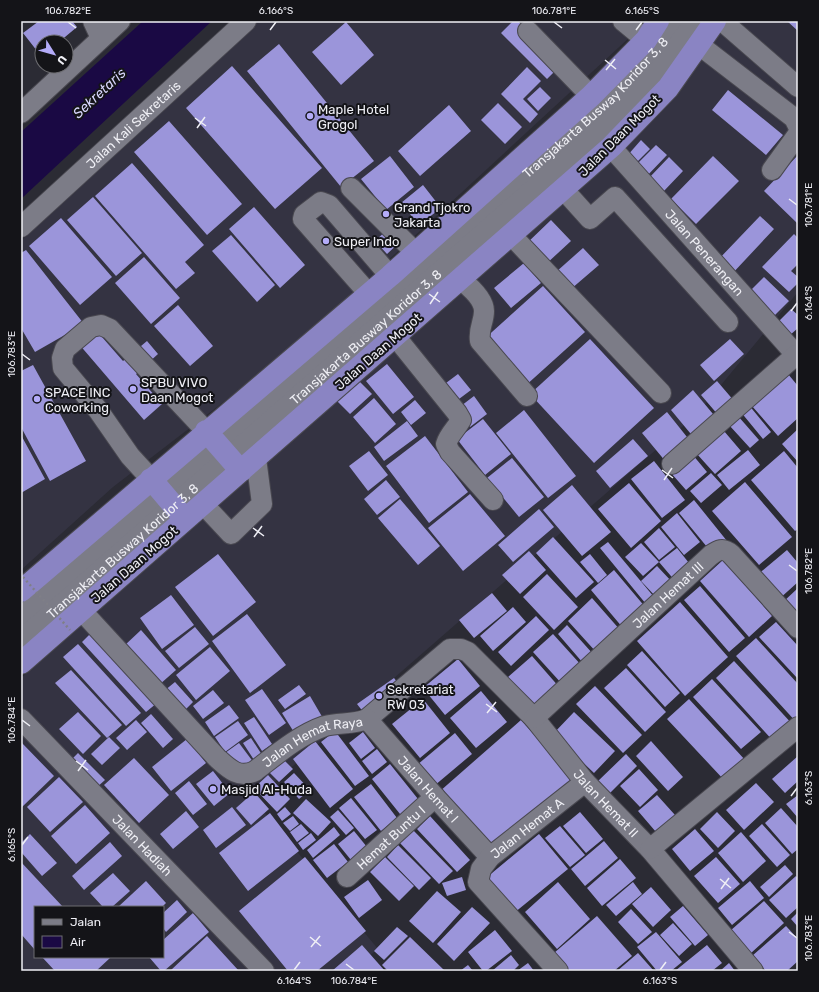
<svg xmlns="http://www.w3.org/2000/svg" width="819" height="992" font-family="Rubik,sans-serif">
  <rect width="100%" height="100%" fill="#2b2b34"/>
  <path fill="#343342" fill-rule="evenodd" d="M254,21H641L631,36L291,350L113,487L21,570V241L120,140Z
    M698,21H798V292L697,414L254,800L378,949L350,971H21V678L595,159ZM35,907H163V957H35Z"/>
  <path fill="#1a0944" d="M143,21H212L21,199V132Z"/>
  <path fill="#9b95da" d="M39,21H72L77,27L59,42H42L41,56L23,33Z
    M513,21H518L561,65L547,79L501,33Z
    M787,21H798V31Z
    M346,22L374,55L341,85L312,52Z
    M279,44L374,161L341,187L247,71Z
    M232,66L322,168L275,209L186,108Z
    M527,67L541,81L523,99L538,114L530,123L501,94Z
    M540,87L551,98L538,111L527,99Z
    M728,90L783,135L766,155L712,110Z
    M498,103L522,127L505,144L481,120Z
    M449,105L471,131L420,176L398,151Z
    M169,121L242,204L207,235L134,152Z
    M641,140L650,149L635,164L627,156Z
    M656,145L667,155L645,178L634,167Z
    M798,155V224L764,191Z
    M390,156L414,187L386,210L361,179Z
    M713,156L739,181L696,224L671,199Z
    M669,157L683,171L663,192L649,178Z
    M132,163L204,245L185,262L195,273L176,289L95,196Z
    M423,185L441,208L419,225L401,203Z
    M93,197L142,253L116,276L67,220Z
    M254,207L305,265L280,288L229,229Z
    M760,216L774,229L731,275L717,261Z
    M61,218L112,277L80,305L29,246Z
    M551,220L571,241L545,265L525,245Z
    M389,228L401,241L387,254L375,241Z
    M794,234L798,238V264L791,271L798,277V283L789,292L762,267Z
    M231,235L275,285L257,302L212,251Z
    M583,248L599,265L571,289L556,272Z
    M26,250L84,324L35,352L21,328V253Z
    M144,257L180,298L151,324L115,283Z
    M524,263L541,283L511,308L494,288Z
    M764,277L789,301L773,317L748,293Z
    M543,286L585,332L524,387L482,341Z
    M178,305L213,346L190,366L154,326Z
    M791,309L798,315V328L789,336L776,324Z
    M95,329L123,361L147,341L158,354L136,374L162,404L144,420L78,343Z
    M590,339L654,408L594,463L530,394Z
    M730,339L744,354L714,381L700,365Z
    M387,364L414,397L393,414L366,381Z
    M33,365L86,461L50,481L21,427V371Z
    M458,374L471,390L455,402L442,386Z
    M788,374L798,386V418L778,436L752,406Z
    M356,378L372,394L350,414L334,398Z
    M717,381L735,402L719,416L701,395Z
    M693,390L718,420L695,439L671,410Z
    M474,396L487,414L470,427L457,409Z
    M374,398L396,424L375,443L353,417Z
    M415,400L426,413L411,425L401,412Z
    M748,404L771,432L763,439L740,411Z
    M524,410L576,476L548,498L496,433Z
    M667,412L691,442L666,462L642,433Z
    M738,416L759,440L750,448L729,425Z
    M483,419L511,454L485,475L457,439Z
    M407,421L418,436L384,461L374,447Z
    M798,429V462L782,444Z
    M724,431L741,451L715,474L697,454Z
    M21,435L45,479L21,493Z
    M425,436L468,492L429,523L386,466Z
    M633,439L648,456L610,488L596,471Z
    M748,450L760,465L729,490L717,475Z
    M369,451L388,475L368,491L349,466Z
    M784,451L798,468V529L795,531L751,480Z
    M692,454L707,472L686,490L671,473Z
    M512,458L544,497L519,517L487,478Z
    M654,461L685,500L662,518L631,479Z
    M711,473L722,485L701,503L690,491Z
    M386,480L400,497L377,515L364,499Z
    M745,482L792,537L759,565L712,511Z
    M629,483L661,521L631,548L598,509Z
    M572,485L611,532L582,556L543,510Z
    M470,494L505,536L463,571L428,528Z
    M400,499L440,546L418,565L378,518Z
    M694,500L727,541L712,553L679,513Z
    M539,509L554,527L513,562L498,545Z
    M677,513L700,542L684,555L661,527Z
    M659,528L675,547L659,560L644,542Z
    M553,537L594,582L576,598L536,553Z
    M608,542L654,597L646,604L600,548Z
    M641,543L659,562L643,576L625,557Z
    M677,548L693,568L676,582L659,562Z
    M787,550L798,563V582L778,600L756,576Z
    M529,551L546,570L520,594L502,575Z
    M218,554L256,602L213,636L175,587Z
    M590,554L607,575L598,583L580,562Z
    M723,560L772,616L749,637L700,581Z
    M657,566L673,583L657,598L641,581Z
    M614,570L646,608L623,628L591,590Z
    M547,574L578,607L554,630L523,597Z
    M700,586L745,638L729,652L684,600Z
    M798,588V619L782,603Z
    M492,593L507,611L474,638L459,620Z
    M171,595L194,625L162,649L140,618Z
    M592,598L621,631L597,653L568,621Z
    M680,602L728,657L685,696L637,641Z
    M513,607L526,622L493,651L480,636Z
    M247,614L286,665L250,693L212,641Z
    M536,616L549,630L511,666L498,652Z
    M776,622L798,646V679L759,637Z
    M567,625L593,654L583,663L558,634Z
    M195,627L209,644L179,668L165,651Z
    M141,630L176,670L159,685L124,646Z
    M92,632L157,703L146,712L82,642Z
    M553,634L582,666L562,684L533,652Z
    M756,638L798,684V724L736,656Z
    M78,644L141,713L126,726L63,657Z
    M210,647L230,671L196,700L176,675Z
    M642,651L680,693L665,707L627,665Z
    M532,656L560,688L535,710L507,678Z
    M458,659L480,686L445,715L423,688Z
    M734,661L794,726L775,743L716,678Z
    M626,668L666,712L645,732L604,688Z
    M71,670L122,725L107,738L55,683Z
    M394,678L401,687L364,713L357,704Z
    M712,679L761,732L741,749L693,697Z
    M175,682L193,702L183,712L164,691Z
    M299,685L306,694L285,709L278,700Z
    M595,686L642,735L623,753L576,704Z
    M262,689L286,723L269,735L245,700Z
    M213,690L224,703L203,719L193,706Z
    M481,691L507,722L476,748L450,718Z
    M310,696L324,720L297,737L282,713Z
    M423,699L450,733L420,758L392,724Z
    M689,699L746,761L725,781L667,719Z
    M229,705L239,718L214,736L205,722Z
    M78,712L101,736L83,754L59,729Z
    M574,712L615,751L594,773L553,734Z
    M151,714L173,739L163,748L141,723Z
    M254,717L272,744L262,751L244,723Z
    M136,720L147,732L127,750L116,738Z
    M521,720L574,780L491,852L439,792Z
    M238,721L248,735L225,752L215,737Z
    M335,731L369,776L355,786L321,742Z
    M363,732L375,748L361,759L349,743Z
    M455,733L472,754L434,786L417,765Z
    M109,737L120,748L102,765L91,754Z
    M251,738L264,758L256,763L243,743Z
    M187,739L206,763L171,791L152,767Z
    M315,741L353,789L330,808L293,759Z
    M651,741L683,777L668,791L636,756Z
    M21,742L54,776L21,808Z
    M239,743L254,763L240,773L225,753Z
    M377,749L387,762L372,774L362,761Z
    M78,753L105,780L96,788L69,762Z
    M626,754L637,766L609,794L597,782Z
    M798,756V781L785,793L772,779Z
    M281,757L293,769L279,782L267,770Z
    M134,758L169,795L139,823L104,785Z
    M390,764L422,804L404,819L372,779Z
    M639,769L658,790L640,807L620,786Z
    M213,771L230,793L214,806L196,784Z
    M294,773L310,790L299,799L284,782Z
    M268,775L290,799L277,812L254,788Z
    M59,777L83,802L50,832L27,807Z
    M189,781L207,804L193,815L175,793Z
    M756,783L774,802L744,830L726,810Z
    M371,784L397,818L381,831L354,797Z
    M254,792L269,809L251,825L236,808Z
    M657,795L675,815L656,832L638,811Z
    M798,795V818L786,804Z
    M351,798L377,830L365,839L339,808Z
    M306,799L331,822L318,836L293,813Z
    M85,805L110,833L76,864L51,836Z
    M232,807L246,825L216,848L203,830Z
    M285,807L291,814L282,821L277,814Z
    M781,808L798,827V849L792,854L765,823Z
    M338,810L354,828L346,835L330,817Z
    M186,811L199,827L173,849L160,834Z
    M580,812L603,839L586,853L563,826Z
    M717,812L735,831L718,848L700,829Z
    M270,813L299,851L248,891L219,853Z
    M293,816L299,824L290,831L283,823Z
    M430,816L470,860L457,872L417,829Z
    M301,824L309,833L297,842L290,832Z
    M762,824L790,855L777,867L749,836Z
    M560,826L585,855L570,867L545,838Z
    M334,827L340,835L313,858L307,850Z
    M695,829L714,851L690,871L672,849Z
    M413,830L453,871L439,884L400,843Z
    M354,831L367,847L351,860L338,844Z
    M741,832L766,861L743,882L718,853Z
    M311,833L316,840L303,850L298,843Z
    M30,834L57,863L42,876L21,852V843Z
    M539,834L568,869L514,913L486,878Z
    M604,841L618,858L585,886L571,869Z
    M110,842L122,856L84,890L72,876Z
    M334,844L348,862L327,878L313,860Z
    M398,845L431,878L419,890L387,857Z
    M305,857L366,931L317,971H288L239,911Z
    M385,857L414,886L399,901L370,872Z
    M716,857L740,884L718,903L694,876Z
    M620,859L636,878L602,906L587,888Z
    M21,862L63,907H35V950L21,934Z
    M785,865L793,874L769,897L760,887Z
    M113,873L130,891L112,907H103L90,893Z
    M796,876L798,879V907L786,918L769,900Z
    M462,877L466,890L447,896L442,883Z
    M368,880L382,900L359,918L344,897Z
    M146,881L166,903L162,907H118Z
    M750,881L764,898L732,925L718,908Z
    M558,882L590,919L557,949L525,912Z
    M633,882L642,894L616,916L606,905Z
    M651,887L671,910L653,927L632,904Z
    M437,891L461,912L433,943L409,921Z
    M177,900L187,912L166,932L163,928V913Z
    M764,901L784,923L751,953L730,931Z
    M683,906L708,935L695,946L670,917Z
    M472,907L490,923L454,961L437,944Z
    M631,909L652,932L638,944L618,922Z
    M798,912V927L791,919Z
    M193,913L209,932L164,971H161L149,957H163V940Z
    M597,916L632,956L614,971H570L554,953Z
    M673,923L692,944L679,956L660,935Z
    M786,926L798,939V961L787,971H766L752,956Z
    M397,927L408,936L384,960L374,951Z
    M495,930L512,951L486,971H483L468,952Z
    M656,932L682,962L671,971H657L637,947Z
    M207,936L239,971H170Z
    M410,937L445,971H388L382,965Z
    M362,945L385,971H332Z
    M707,945L722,963L712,971H675Z
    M638,953L654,971H617Z
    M511,955L519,965L513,971H492Z
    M42,957H109L110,958L96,971H55Z
    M528,963L534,971H517Z
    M729,963L735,971H720Z
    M468,965L473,971H460Z"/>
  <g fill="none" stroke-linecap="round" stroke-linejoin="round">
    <defs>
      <g id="minor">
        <path d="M93,21L101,38"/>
        <path d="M623,21L646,40"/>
        <path d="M722,21L798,87"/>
        <path d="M528,31L591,96"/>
        <path d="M698,44L794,118L798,126"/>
        <path d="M21,113L120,21"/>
        <path id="s1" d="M611,147L798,357"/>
        <path d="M772,170L798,134"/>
        <path d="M351,188L416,253"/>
        <path d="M563,189L590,219L615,197L728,322"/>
        <path id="s2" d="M21,227L246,21"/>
        <path d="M511,235L661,393"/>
        <path d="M460,279C469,286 484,299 484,311C484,323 478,328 480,341L527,396"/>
        <path d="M369,294L303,219L304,215L321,202L329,205L390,276"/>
        <path d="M395,336L457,413L461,420C456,429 449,434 446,444L450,452L493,500"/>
        <path d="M672,464L796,355"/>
        <path d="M151,479L130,456L98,410L63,368L62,358L65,349L91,327L101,325L110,329L206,431"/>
        <path d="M203,504L231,534L262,504L256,458"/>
        <path id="s3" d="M81,610L217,758C229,769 239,779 255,771C277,754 299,735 325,726C339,722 353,725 367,719L450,649H461L468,652L534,718L585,782L650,849L753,971"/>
        <path id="s4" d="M21,617L614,96L665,39L678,21"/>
        <path id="s5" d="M21,640L621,112L657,72L696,21"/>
        <path id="s6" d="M534,718L711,555C718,550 723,547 731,554L798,628"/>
        <path id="s7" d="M21,719L264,971"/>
        <path id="s8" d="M367,719L435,797L490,857"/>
        <path d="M650,849L798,727"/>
        <path id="s9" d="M347,877L435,797"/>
        <path id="s10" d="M558,971L478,882L481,869L490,857L585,782"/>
      </g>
      <path id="highway" d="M206,431L241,471
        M151,479L185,519
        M21,591L390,276L591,96L646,40L658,21
        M21,663L611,147L668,88L715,21"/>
    </defs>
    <use href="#minor" stroke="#494850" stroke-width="22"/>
    <use href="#highway" stroke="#494850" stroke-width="24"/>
    <use href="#minor" stroke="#7c7c87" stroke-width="20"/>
    <use href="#highway" stroke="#8a84c3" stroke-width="22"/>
    <path stroke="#7f7f87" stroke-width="2.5" stroke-dasharray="2 3" stroke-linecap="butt" d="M23,577L70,630"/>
  </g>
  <path fill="none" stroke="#efeff5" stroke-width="1.5" d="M68,22L76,28M554,22L562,28M270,30L276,22M636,30L642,22M605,60L616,69M606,70L615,59M195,118L206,126M197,128L205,117M789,199L797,205M429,294L440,302M430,304L438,292M791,311L797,303M22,354L30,360M662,470L673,478M664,480L672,468M253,528L264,536M254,537L262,526M789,565L797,571M486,704L497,712M487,713L496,702M22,720L30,726M76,761L88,770M78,771L86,760M791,796L797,788M22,845L28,837M720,879L731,888M721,889L729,878M789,932L797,938M310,937L321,946M311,947L320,936M346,964L354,970M294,970L300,962M660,970L666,962"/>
  <g fill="#b4acf9" stroke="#141418" stroke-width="1.5">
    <circle cx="310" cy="116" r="4"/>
    <circle cx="386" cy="214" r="4"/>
    <circle cx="326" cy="241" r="4"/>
    <circle cx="133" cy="389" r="4"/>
    <circle cx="37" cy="399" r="4"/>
    <circle cx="379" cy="696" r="4"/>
    <circle cx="213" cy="789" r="4"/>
  </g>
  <g text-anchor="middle" stroke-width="4" stroke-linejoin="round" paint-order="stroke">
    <g font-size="13" fill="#efeff5" stroke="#141418">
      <text dy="5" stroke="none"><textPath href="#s4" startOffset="768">Transjakarta Busway Koridor 3, 8</textPath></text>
      <text dy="5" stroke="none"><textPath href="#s2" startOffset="152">Jalan Kali Sekretaris</textPath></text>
      <text transform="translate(619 135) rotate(-45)" y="5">Jalan Daan Mogot</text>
      <text dy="5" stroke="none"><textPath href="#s1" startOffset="141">Jalan Penerangan</textPath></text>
      <text dy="5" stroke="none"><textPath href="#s5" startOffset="459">Transjakarta Busway Koridor 3, 8</textPath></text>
      <text transform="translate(378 351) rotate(-41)" y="5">Jalan Daan Mogot</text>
      <text dy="5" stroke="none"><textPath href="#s5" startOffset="135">Transjakarta Busway Koridor 3, 8</textPath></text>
      <text transform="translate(134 564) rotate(-41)" y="5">Jalan Daan Mogot</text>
      <text dy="5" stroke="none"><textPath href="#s6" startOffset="182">Jalan Hemat III</textPath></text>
      <text dy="5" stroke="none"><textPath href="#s3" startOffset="311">Jalan Hemat Raya</textPath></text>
      <text dy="5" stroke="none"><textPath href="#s8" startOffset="93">Jalan Hemat I</textPath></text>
      <text dy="5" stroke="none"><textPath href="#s3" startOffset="703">Jalan Hemat II</textPath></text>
      <text dy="5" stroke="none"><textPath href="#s10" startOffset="195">Jalan Hemat A</textPath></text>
      <text dy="5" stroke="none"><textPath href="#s9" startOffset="59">Hemat Buntu I</textPath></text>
      <text dy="5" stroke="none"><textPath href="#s7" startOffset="175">Jalan Hadiah</textPath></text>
    </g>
    <g font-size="13" fill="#efeff5" stroke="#141418" text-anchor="start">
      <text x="318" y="114">Maple Hotel<tspan x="318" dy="15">Grogol</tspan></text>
      <text x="394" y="212">Grand Tjokro<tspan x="394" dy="15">Jakarta</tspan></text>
      <text x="334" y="246">Super Indo</text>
      <text x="141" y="387">SPBU VIVO<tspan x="141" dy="15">Daan Mogot</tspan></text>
      <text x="45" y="397">SPACE INC<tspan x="45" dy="15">Coworking</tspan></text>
      <text x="387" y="694">Sekretariat<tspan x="387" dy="15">RW 03</tspan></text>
      <text x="221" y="794">Masjid Al-Huda</text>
    </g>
    <g font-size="14" font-style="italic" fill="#d8d6fc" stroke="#141418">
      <text transform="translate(99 93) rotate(-43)" y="5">Sekretaris</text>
    </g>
  </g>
  <rect width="819" height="992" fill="none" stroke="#141418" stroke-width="44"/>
  <rect x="34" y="906" width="130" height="52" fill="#141418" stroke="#6c6c70"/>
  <rect x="42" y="919" width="20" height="6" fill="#7c7c87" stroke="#6c6c70"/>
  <text x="70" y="926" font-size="12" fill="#efeff5">Jalan</text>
  <rect x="42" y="936" width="20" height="12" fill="#1a0944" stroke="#6c6c70"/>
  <text x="70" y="946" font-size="12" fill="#efeff5">Air</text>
  <g transform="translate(54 54) rotate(127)"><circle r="19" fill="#141418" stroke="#6c6c70"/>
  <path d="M0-3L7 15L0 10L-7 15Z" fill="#b4acf9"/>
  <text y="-6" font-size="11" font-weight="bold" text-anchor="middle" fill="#efeff5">U</text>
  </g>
  <rect x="22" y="22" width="775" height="948" fill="none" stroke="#efeff5" stroke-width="1.5"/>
  <g font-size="10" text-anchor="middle" fill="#efeff5">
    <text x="68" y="14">106.782°E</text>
    <text x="276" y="14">6.166°S</text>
    <text x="554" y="14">106.781°E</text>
    <text x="642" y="14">6.165°S</text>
    <text transform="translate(808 205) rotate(-90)" y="4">106.781°E</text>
    <text transform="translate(808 303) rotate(-90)" y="4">6.164°S</text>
    <text transform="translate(11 354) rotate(-90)" y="4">106.783°E</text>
    <text transform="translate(808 571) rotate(-90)" y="4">106.782°E</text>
    <text transform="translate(11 720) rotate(-90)" y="4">106.784°E</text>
    <text transform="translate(808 788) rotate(-90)" y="4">6.163°S</text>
    <text transform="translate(11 845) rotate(-90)" y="4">6.165°S</text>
    <text transform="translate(808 938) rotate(-90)" y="4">106.783°E</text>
    <text x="294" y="984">6.164°S</text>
    <text x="354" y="984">106.784°E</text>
    <text x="660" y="984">6.163°S</text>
  </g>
</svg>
